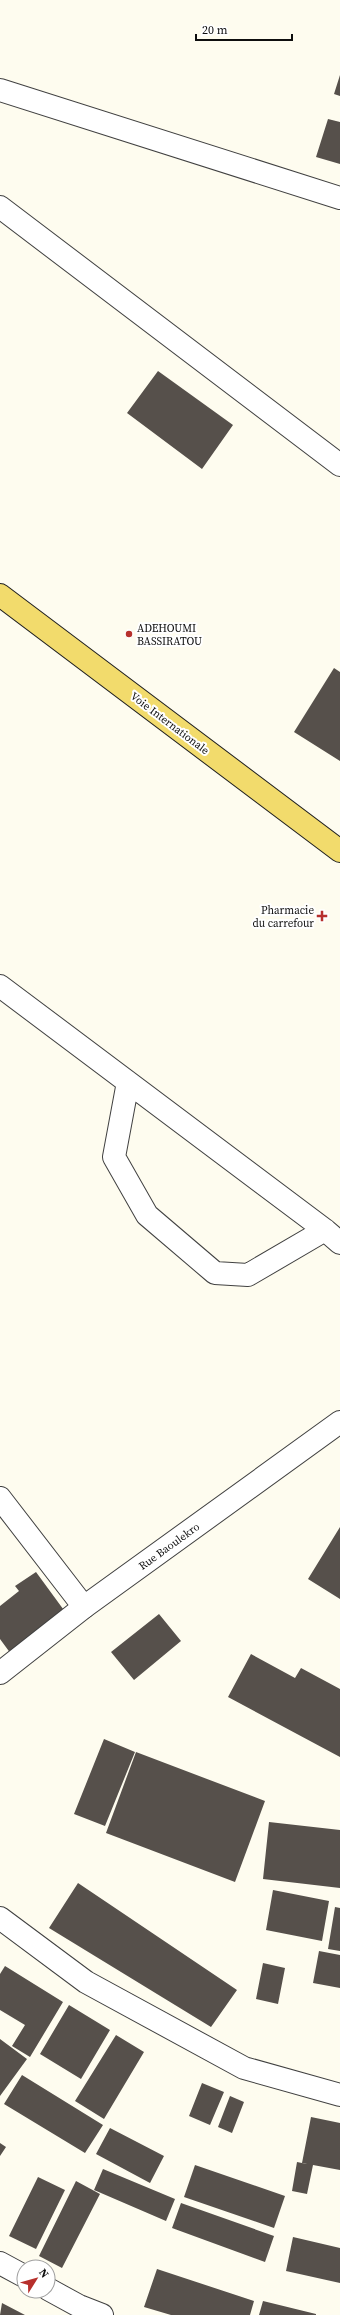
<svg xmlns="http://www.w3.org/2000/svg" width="340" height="2315" font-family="'Source Serif 4',serif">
  <rect width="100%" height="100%" fill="#fefcef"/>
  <path fill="#56504b" d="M340,75V96L334,94Z
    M328,119L340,122V164L316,157Z
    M158,371L233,425L202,469L127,413Z
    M334,668L340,672V761L294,732Z
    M340,1527V1599L308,1579Z
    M36,1572L66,1613L11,1654L0,1639V1606L19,1591L15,1586Z
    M159,1614L181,1641L134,1680L111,1652Z
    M251,1654L295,1678L301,1668L340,1689V1757L228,1697Z
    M104,1739L135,1752L105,1826L74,1814Z
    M136,1752L265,1801L235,1882L106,1833Z
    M269,1822L340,1830V1888L263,1879Z
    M78,1883L237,1990L211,2027L49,1928Z
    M273,1890L329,1901L322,1941L266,1930Z
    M335,1907L340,1908V1951L328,1949Z
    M319,1951L340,1955V1988L313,1983Z
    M263,1963L285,1968L278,2004L256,1999Z
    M5,1966L63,2002L30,2057L12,2046L25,2025L0,2010V1974Z
    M69,2005L110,2030L81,2079L40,2054Z
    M116,2035L144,2052L104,2119L75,2101Z
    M0,2039L27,2059L0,2096Z
    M22,2075L103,2125L85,2153L4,2104Z
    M202,2083L224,2092L210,2125L189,2116Z
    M230,2096L244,2102L232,2133L218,2127Z
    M311,2117L340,2123V2170L313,2165L307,2194L292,2191L297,2162L307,2164L302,2163Z
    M110,2128L164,2156L150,2183L96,2154Z
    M0,2143L6,2147L0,2156Z
    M195,2165L285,2196L274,2228L184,2197Z
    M103,2169L175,2199L166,2221L94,2190Z
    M38,2177L65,2190L36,2249L9,2236Z
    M76,2181L100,2194L62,2268L39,2256Z
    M181,2203L274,2236L265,2262L172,2228Z
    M293,2237L340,2248V2283L286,2271Z
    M157,2269L254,2301L250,2315H171L144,2307Z
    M263,2301L316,2314V2315H259Z
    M2,2303L25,2315H0Z"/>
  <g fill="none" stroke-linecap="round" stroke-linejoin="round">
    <defs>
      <path id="minor" d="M0,90L340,198
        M0,207L340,465
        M0,986L325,1230L340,1243
        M128,1082L114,1157L147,1215L215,1273L248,1275L325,1230
        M0,1498L84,1607
        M0,1918L86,1982L244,2068L340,2095
        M0,2263L24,2276
        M48,2289L79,2306L102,2315"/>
      <path id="tertiary" d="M0,1673L84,1607L340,1422"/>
      <path id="primary" d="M0,595L340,851"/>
    </defs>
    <use href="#minor" stroke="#414141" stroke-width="24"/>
    <use href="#tertiary" stroke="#414141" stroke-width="24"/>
    <use href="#primary" stroke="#1f1f1f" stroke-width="24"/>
    <use href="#minor" stroke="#fff" stroke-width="22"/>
    <use href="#tertiary" stroke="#fff" stroke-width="22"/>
    <use href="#primary" stroke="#f2db6c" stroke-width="22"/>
  </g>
  <g fill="#b7302c" stroke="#fff" stroke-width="1.5">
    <circle cx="129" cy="634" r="4"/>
    <path d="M320 910h4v4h4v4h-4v4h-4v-4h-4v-4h4z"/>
  </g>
  <g text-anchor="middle" stroke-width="4" stroke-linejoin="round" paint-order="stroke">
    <g font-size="11" fill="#0e0e0e" stroke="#fff" text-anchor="start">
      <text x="137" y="632">ADEHOUMI<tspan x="137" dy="13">BASSIRATOU</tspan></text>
      <text x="314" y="914" text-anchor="end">Pharmacie<tspan x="314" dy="13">du carrefour</tspan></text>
    </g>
    <g font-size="11" fill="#0e0e0e" stroke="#fff">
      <text transform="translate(170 723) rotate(37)" y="4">Voie Internationale</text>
      <text transform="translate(169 1546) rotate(-36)" y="4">Rue Baoulekro</text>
    </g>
  </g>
  <g transform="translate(36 2279) rotate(53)"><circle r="19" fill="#ffffff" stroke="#9f9f9f"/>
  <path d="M0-3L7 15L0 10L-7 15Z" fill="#b7302c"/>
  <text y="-6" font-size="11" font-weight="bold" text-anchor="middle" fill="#0e0e0e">N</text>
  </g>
  <path d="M196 34v6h96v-6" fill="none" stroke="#0e0e0e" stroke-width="2"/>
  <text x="202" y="34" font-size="12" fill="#0e0e0e" stroke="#ffffff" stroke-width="3" paint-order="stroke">20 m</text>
</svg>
